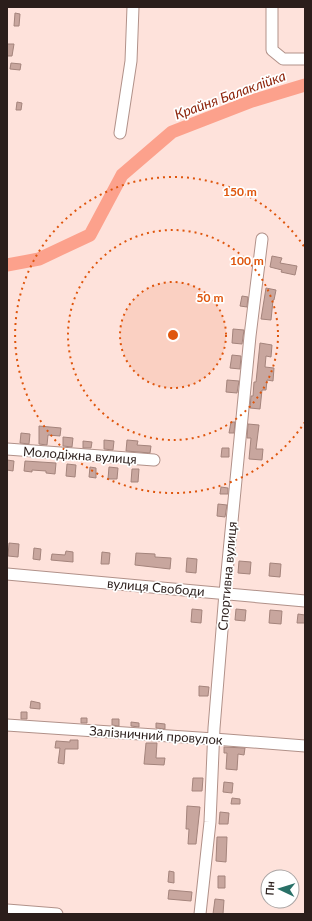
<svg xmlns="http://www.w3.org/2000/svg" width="312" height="921" font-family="Lato,sans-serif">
  <rect width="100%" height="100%" fill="#fee2db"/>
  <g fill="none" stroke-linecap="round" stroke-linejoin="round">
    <path stroke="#fca18c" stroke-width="13" d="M7,265L39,259L90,235L122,175L172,132L252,101L305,85"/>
  </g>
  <path fill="#c8a69e" stroke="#a4847c" d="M15,13L20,14L19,26H14Z
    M7,44H14L12,56H7Z
    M11,63L21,64L20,70L10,69Z
    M17,102L22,103L21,110H16Z
    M272,256L282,258L280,263L297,266L295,275L281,272L282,270L270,267Z
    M266,288L276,290L274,300H273L271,320L261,319Z
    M242,296L248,297L247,307L240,306Z
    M233,329L244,330L242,344L232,343Z
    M260,343L272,345L271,357L266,356L265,367L274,368L273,381L267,380L266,390H262L260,409L250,408L251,396H253L254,382H256Z
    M232,355L241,356L240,369L230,368Z
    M227,380L239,381L237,393L226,392Z
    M231,422H235L234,433H229Z
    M248,424L259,425L256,449H263L262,460L249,459L251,438H247Z
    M39,426L61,428L60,436L48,435L47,445L39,444Z
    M21,433L30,434L29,444L20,443Z
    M63,437L73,438L72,447L63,446Z
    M104,440L114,441L113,450L104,449Z
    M127,440L138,441L137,445L151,446L150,453L126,451Z
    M83,441L92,442L91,448H83Z
    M222,448H229V457H221Z
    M7,460L14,461L13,471L7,470Z
    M25,461L56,463L55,474L46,473V471L32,470V472L24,471Z
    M67,464L76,465L75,477L66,476Z
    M90,467L96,468V478L89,477Z
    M109,467L118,468L117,479H108Z
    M132,469H139L138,482H131Z
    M221,487L228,488V494H220Z
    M218,504L227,505L225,517L217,516Z
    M9,543L19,544L18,557L8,556Z
    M34,548L41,549L40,560L33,559Z
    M66,551L73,552V562L51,560L52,554L65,555Z
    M102,552L110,553L109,564H101Z
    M136,553L155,554V557L171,558L170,569L135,565Z
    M187,558L197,559L196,573L186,572Z
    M239,561L251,562L250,574L238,573Z
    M270,563L281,564L280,577L269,576Z
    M192,609L202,610L201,623L191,622Z
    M236,609L246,610L245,621L235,620Z
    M270,610L282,611L281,624L269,623Z
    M298,614L305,615V623H297Z
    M199,686L209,687L208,696H199Z
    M31,701L40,703V709L30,708Z
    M21,712H27V719H21Z
    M81,718H87V723H81Z
    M112,719H119V726L112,725Z
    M131,722L139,723V727L131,726Z
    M156,723L165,724V729L156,728Z
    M70,740H78V749H65L64,764L58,763L60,748H55L56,741L70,742Z
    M146,743H157L156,758H165L164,765L144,764Z
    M224,747L245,748L244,755L238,754L237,770L226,769L227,753H224Z
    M193,778H203L202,791H192Z
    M224,782L233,783L232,793L223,792Z
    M232,798L240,799V804H231Z
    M187,806L200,807L196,844H188L189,829H186Z
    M220,812L229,813L228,824H219Z
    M217,837H227L226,862L216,861Z
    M169,871L174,872V883L168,882Z
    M218,876H225V888H218Z
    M169,890L192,892L191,901L168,899Z
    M215,899L224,900L223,914H213Z"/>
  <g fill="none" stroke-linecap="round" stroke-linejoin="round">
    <defs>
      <path id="minor" d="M272,7V50L283,59H305
        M120,133L131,61L133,7
        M7,449L154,460
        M7,574L305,601
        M7,725L214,739L305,746
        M7,910L57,914
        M200,914L210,822L214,728L225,593L250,336L262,239"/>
    </defs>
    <use href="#minor" stroke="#b19189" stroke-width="13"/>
    <use href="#minor" stroke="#fff" stroke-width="11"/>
  </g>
  <circle cx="173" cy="335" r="53" fill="#df560d" fill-opacity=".12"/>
  <g fill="none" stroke="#df560d" stroke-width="2" stroke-dasharray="2 4">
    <circle cx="173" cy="335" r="53"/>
    <circle cx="173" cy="335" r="105"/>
    <path d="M305 422A158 158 0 1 1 305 248"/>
  </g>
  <g text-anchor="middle" stroke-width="3.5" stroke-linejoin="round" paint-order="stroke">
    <g font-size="13" fill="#2b1e1b" stroke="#fff">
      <text transform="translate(80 455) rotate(4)" y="5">Молодіжна вулиця</text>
      <text transform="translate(227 576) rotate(-85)" y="5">Спортивна вулиця</text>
      <text transform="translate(156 587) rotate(5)" y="5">вулиця Свободи</text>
      <text transform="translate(156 735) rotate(4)" y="5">Залізничний провулок</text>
    </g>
    <g font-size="14" font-style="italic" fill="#8e260d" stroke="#fff">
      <text transform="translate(230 95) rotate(-20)" y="5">Крайня Балаклійка</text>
    </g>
  </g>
  <circle cx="173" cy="335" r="6" fill="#df560d" stroke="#fff" stroke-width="2"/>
  <g font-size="12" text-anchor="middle" font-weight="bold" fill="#df560d" stroke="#fff" stroke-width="3.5" stroke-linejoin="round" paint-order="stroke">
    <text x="240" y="196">150 m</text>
    <text x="247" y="265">100 m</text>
    <text x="210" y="302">50 m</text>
  </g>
  <rect width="312" height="921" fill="none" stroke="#2b1e1b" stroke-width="16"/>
  <g transform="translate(280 889) rotate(274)"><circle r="19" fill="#ffffff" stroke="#aaa5a4"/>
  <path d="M0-3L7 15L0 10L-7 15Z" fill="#287067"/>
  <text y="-6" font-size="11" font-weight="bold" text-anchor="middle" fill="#2b1e1b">Пн</text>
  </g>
</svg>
